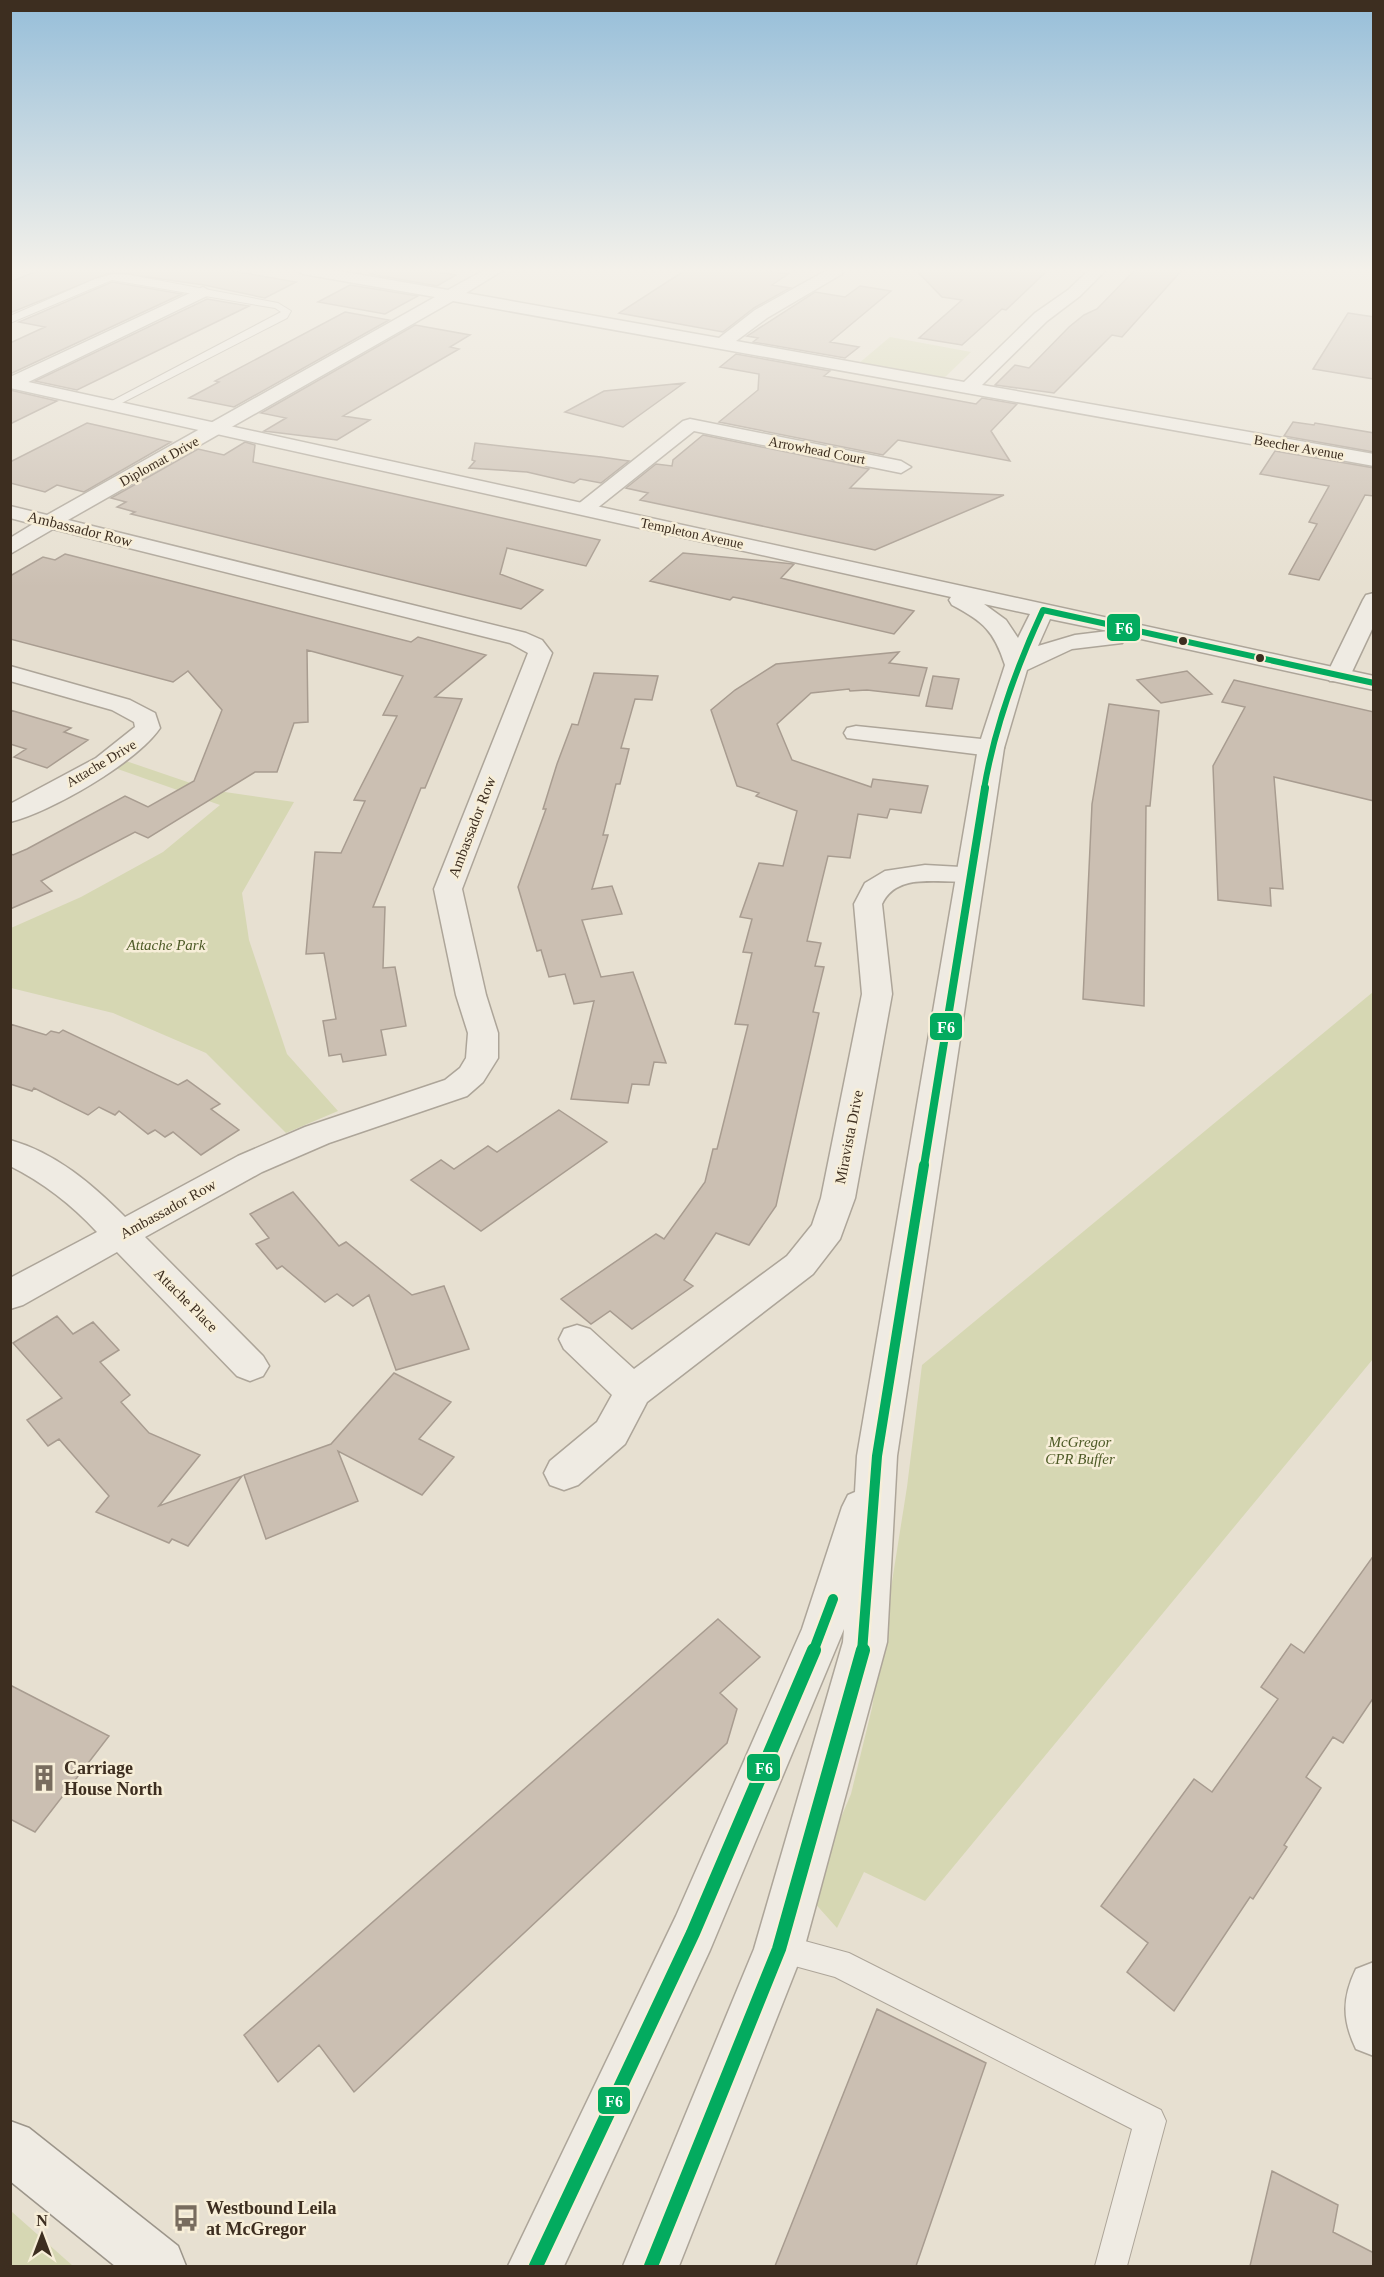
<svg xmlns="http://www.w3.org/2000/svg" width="1384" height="2277" font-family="Georgia,serif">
  <rect width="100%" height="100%" fill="#e7e0d1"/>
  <path fill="#d6d7b3" d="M890,337L971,352L943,379L858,364Z
    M126,761L211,790L294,802L242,893L249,940L287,1054L338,1111L286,1133L206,1053L113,1013L11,988V928L81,897L163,852L220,805L112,767Z
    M1373,992V1359L925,1901L864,1872L837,1928L812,1900L814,1881L851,1794L872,1708L907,1487L922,1365Z
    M11,2211L73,2266H11Z"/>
  <path fill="#cbbfb2" stroke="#a89c90" stroke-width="1.5" d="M42,269H221L296,282L265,298L204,285L112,272L10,313V282Z
    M381,269H418L456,275L437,286L370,274Z
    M687,269H756L788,274L772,285L790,288L754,308L723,332L619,313Z
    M915,269H1049L1006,310L1002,309L962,345L919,338L962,300L942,297Z
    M1136,269H1183L1122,337L1112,335L1054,393L995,385L1015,365L1029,368L1069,327L1084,315L1097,309Z
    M112,282L182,294L10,374V343L45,327L19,322Z
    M350,285L418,296L385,314L318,302Z
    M860,286L891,291L830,342L859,347L845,358L753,342L758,338L747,336L815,292L845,297Z
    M207,299L249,306L77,390L35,381Z
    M345,312L389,320L234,407L189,398L219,382L215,381Z
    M1348,313L1374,317V379L1313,369Z
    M415,325L470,335L450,347L459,349L343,416L370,420L337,440L264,431L286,418L261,413Z
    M736,354L830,371L824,376L976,404L982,398L1017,404L991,431L1010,461L898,440L883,455L719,422L758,390L759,374L720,367Z
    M684,383L623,427L565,412L604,391Z
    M10,390L57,401L10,424Z
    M1293,422L1314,425L1315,423L1374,433V452L1284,436Z
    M87,423L171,442L84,492L57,485L45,492L10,483V462Z
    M703,435L869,469L850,488L1004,495L875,550L640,500L648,493L626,488L656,464L672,466L673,460Z
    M245,442L255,445L253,462L600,540L586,566L507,548L500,574L543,590L521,609L131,514L135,512L117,507L126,502L111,498L198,449L224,455Z
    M475,443L601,457L629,461L601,483L580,479L574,483L527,472L469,468L475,461L472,460Z
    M1275,451L1374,468V496L1365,495L1319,580L1289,574L1317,524L1309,522L1329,486L1260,474Z
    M683,553L794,564L781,578L914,611L894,634L743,599L733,597L730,600L650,581Z
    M65,554L411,642L418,637L486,655L435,697L462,699L425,788H421L373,907H385L383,968L395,967L406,1026L381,1030L386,1055L343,1062L341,1054L329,1056L323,1021L336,1019L324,953L306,954L315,852L341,853L365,801L354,800L397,716L383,715L403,676L307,650L308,722L294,723L277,772H255L148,838L135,832L41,881L52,891L10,909V853L13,855L27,849L125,796L148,807L194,781L222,710L188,671L173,682L10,639V576L43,557L55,560Z
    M899,652L889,663L927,668L919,696L867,690L850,691L849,689L811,693L777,724L792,760L871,787L873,779L928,786L921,813L890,809L887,818L858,814L850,858L828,856L807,941L821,943L815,966L824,967L813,1012L819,1013L776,1206L749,1245L716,1233L684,1280L693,1286L632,1329L610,1311L591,1324L561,1299L656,1234L664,1239L705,1182L713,1149H717L748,1025L735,1024L752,953L743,952L752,919L740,917L759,863L783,866L797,811L756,796L759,793L737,786L711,710L735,690L776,664Z
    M1187,671L1212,694L1161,703L1137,680Z
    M594,673L658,676L652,700L635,699L621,748L629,749L620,784H616L603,835H608L592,889L612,886L622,914L582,920L601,977L633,972L666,1063L654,1062L649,1085L632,1084L628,1103L571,1099L594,1001L574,1004L565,974L549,977L541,950L537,951L518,887L546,809H543L557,764L572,724L578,725Z
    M933,676L959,679L952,709L926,706Z
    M1234,680L1374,712V801L1274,777L1283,889L1270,888L1271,906L1218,900L1213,766L1245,707L1222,702Z
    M1109,704L1159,711L1150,806H1146L1144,1006L1083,999L1092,804Z
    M10,710L71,728L64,732L88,740L47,768L14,757L26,749L10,744Z
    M10,1024L46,1035L51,1031L59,1033L63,1030L178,1085L187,1080L220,1104L211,1109L239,1130L201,1155L173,1132L165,1137L155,1130L148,1134L119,1111L115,1115L99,1107L88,1115L34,1088L32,1091L10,1084Z
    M559,1110L607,1142L481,1231L411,1180L441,1160L454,1169L488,1146L497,1152Z
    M293,1192L339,1246L346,1242L412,1295L444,1286L469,1349L396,1370L369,1295L353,1306L337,1294L325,1302L282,1266L277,1269L256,1244L269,1238L250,1214Z
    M57,1316L73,1334L93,1322L119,1350L100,1362L130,1395L121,1402L149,1433L200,1455L159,1506L242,1476L188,1546L172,1539L169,1543L96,1512L109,1496L59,1439L48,1446L27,1420L62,1398L13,1343Z
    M394,1373L451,1402L419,1439L454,1457L422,1495L338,1451L358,1501L266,1539L244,1475L331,1444Z
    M1374,1555V1697L1343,1743L1333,1737L1306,1777L1321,1788L1284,1845L1287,1847L1253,1899L1250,1897L1174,2011L1127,1972L1148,1943L1101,1906L1194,1779L1212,1792L1278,1699L1261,1687L1291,1644L1304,1653Z
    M718,1619L760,1657L720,1693L737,1709L727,1743L354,2092L319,2045L278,2082L244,2035Z
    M10,1685L109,1736L35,1832L10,1819Z
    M877,2009L986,2063L916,2266H775Z
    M1272,2171L1338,2205L1333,2232L1374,2253V2266H1250Z"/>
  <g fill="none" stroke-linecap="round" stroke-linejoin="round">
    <defs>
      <path id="service" d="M112,274L130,275L278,303L291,311L287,318L112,408L108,407V403L281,312L275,308L112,280L10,323V316L95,279Z
        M779,1934L849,1953L1161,2110L1166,2121L1127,2266H1095L1132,2129L835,1977L769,1959L764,1949L769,1939Z"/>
      <path id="minor" d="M295,269H328L448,290L486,269H505L466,293L719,338L755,310L829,269H842V274L767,318L736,341L964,382L1035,313L1068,290L1090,269H1107L1080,296L1047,321L982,385L1374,454V466L453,301L68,520L526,633L542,640L552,653L462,889L486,995L498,1033V1058L483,1082L467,1096L329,1143L262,1172L145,1237L263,1356L269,1366L263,1376L250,1381L237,1376L117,1252L23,1305L10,1309V1278L97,1232C71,1204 44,1183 10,1166V1140C56,1153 92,1184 125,1217L238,1156L305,1127L445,1080L460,1068L466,1058L468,1033L456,995L434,889L528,653L510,643L53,529L10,554V538L33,524L10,518V506L47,515L435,297L303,274Z
        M203,287L211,292L209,295L18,387L10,388V377Z
        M690,419L901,461L911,467L901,473L694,431L591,513H577L574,509L577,505L683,421Z
        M1374,593V625L1350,676L1346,681H1330L1326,676L1363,600L1366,595Z
        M10,666L130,700L155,713L160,728C137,762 51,812 10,822V804L96,758L135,727L134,722L112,710L10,681Z
        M856,726L991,740L1000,743L1004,748L1000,753L991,756L847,738L844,733L847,728Z
        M925,865L979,868L983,874L979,880C948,887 899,868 882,904L892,994L855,1198L840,1239L813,1274L647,1402L625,1444L578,1485L564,1490L550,1485L544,1473L550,1461L597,1422L612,1395L564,1349L559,1339L564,1329L577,1325L590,1329L634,1369L787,1256L812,1225L821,1198L862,994L854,904L865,883L885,871Z
        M1374,1962V2056L1356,2049C1342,2020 1342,1998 1356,1969Z"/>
      <path id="tertiary" d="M10,378L1374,676V690L1123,635L1126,638L1122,643L1072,649L1027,670L1004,748L897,1456L887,1642L804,1949L679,2266H623L754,1949L843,1642L844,1629L710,1950L564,2266H508L676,1916L802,1629L842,1507L848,1495L855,1492L857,1456L978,748L1005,665C994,631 984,622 952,605L949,600L951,597L10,388ZM984,604L1030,614L1018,638L1006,620ZM1050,619L1108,631L1075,635L1038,646Z"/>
      <path id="secondary" d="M10,2121L29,2128L178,2246L186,2266H115L10,2181Z"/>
    </defs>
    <use href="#service" stroke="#ada599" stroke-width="2"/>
    <use href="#minor" stroke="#ada599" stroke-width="3"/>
    <use href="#tertiary" stroke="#ada599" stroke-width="3"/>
    <use href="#secondary" stroke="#9c958a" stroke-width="3"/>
    <use href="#service" fill="#efebe3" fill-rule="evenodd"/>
    <use href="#minor" fill="#efebe3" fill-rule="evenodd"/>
    <use href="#tertiary" fill="#efebe3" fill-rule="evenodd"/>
    <use href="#secondary" fill="#efebe3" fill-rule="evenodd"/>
    <defs>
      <path id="bus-1-far3" d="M984,789C995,725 1016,668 1043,610L1374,683"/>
      <path id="bus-1-far2" d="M924,1166L985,788"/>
      <path id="bus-1-far1" d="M813,1652L833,1599
        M862,1652L877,1456L924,1165"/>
      <path id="bus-1" d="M536,2266L693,1933L814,1650
        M651,2266L779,1949L863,1650"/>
    </defs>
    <use href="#bus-1-far3" stroke="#f7eed8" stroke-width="9"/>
    <use href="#bus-1-far2" stroke="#f7eed8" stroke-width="12"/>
    <use href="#bus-1-far1" stroke="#f7eed8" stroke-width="15"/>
    <use href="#bus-1" stroke="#f7eed8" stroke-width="18"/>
    <use href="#bus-1-far3" stroke="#03ab5f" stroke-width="6"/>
    <use href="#bus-1-far2" stroke="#03ab5f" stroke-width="8"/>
    <use href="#bus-1-far1" stroke="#03ab5f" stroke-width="10"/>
    <use href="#bus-1" stroke="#03ab5f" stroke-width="14"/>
  </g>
  <linearGradient id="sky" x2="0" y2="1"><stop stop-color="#96bed9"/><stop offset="0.46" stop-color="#f4f1ea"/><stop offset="1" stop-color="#f4f1ea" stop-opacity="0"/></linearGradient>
  <rect width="1384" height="587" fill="url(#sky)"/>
  <defs>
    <symbol id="building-bare" viewBox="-9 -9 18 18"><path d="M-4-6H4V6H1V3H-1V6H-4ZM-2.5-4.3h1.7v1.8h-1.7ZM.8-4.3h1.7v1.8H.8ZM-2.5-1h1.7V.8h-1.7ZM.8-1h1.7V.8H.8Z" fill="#786c5e" stroke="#f7eed8" stroke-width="2.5" paint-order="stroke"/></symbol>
    <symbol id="bus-bare" viewBox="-9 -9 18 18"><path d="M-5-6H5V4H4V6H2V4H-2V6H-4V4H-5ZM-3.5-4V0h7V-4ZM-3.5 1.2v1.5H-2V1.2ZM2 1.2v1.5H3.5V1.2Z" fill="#786c5e" stroke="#f7eed8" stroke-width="2.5" paint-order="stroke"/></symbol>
  </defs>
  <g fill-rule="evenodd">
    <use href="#building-bare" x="25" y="1759" width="38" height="38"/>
    <use href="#bus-bare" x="167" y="2199" width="38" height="38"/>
  </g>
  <g fill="#3d2e20" stroke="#f7eed8" stroke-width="2">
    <circle cx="1183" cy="641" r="5"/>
    <circle cx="1260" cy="658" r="5"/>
  </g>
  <g text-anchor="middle" stroke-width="5" stroke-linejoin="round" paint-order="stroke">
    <g font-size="14" fill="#3d2e20" stroke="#f7eed8">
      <text transform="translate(1299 447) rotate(10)" y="5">Beecher Avenue</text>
      <text transform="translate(817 450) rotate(11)" y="5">Arrowhead Court</text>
      <text transform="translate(159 461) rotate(-29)" y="5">Diplomat Drive</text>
      <text transform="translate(692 533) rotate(12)" y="5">Templeton Avenue</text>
      <text transform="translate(101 763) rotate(-31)" y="5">Attache Drive</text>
    </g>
    <g font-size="15" fill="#3d2e20" stroke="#f7eed8">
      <text transform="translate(80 529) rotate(14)" y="5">Ambassador Row</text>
      <text transform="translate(472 827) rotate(-69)" y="5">Ambassador Row</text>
      <text transform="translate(849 1137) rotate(-79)" y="5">Miravista Drive</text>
      <text transform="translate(168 1209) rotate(-29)" y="5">Ambassador Row</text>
      <text transform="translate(186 1300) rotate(45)" y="5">Attache Place</text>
    </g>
    <g font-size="15" font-style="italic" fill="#4d5a26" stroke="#f7eed8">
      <text x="166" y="950">Attache Park</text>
      <text x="1080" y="1447">McGregor<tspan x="1080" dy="17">CPR Buffer</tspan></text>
    </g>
    <g font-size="18" font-weight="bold" fill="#3d2e20" stroke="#f7eed8" text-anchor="start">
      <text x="64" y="1774">Carriage<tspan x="64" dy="21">House North</tspan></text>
      <text x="206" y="2214">Westbound Leila<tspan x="206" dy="21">at McGregor</tspan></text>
    </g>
  </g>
  <g stroke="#f7eed8" stroke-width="2">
    <rect x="1106" y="613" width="35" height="29" rx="6" fill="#03ab5f"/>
    <rect x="929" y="1012" width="34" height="29" rx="6" fill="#03ab5f"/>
    <rect x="746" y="1753" width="35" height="29" rx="6" fill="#03ab5f"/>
    <rect x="597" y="2086" width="34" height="29" rx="6" fill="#03ab5f"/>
  </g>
  <g font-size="16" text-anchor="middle" font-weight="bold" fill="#fff">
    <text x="1124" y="634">F6</text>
    <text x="946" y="1033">F6</text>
    <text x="764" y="1774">F6</text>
    <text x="614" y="2107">F6</text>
  </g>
  <rect width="1384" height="2277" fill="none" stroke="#3d2e20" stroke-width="24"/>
  <g transform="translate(42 2235)" stroke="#f7eed8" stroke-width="4.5" paint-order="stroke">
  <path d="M0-4.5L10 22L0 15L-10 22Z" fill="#3d2e20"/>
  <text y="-9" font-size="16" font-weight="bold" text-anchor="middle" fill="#3d2e20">N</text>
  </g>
</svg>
